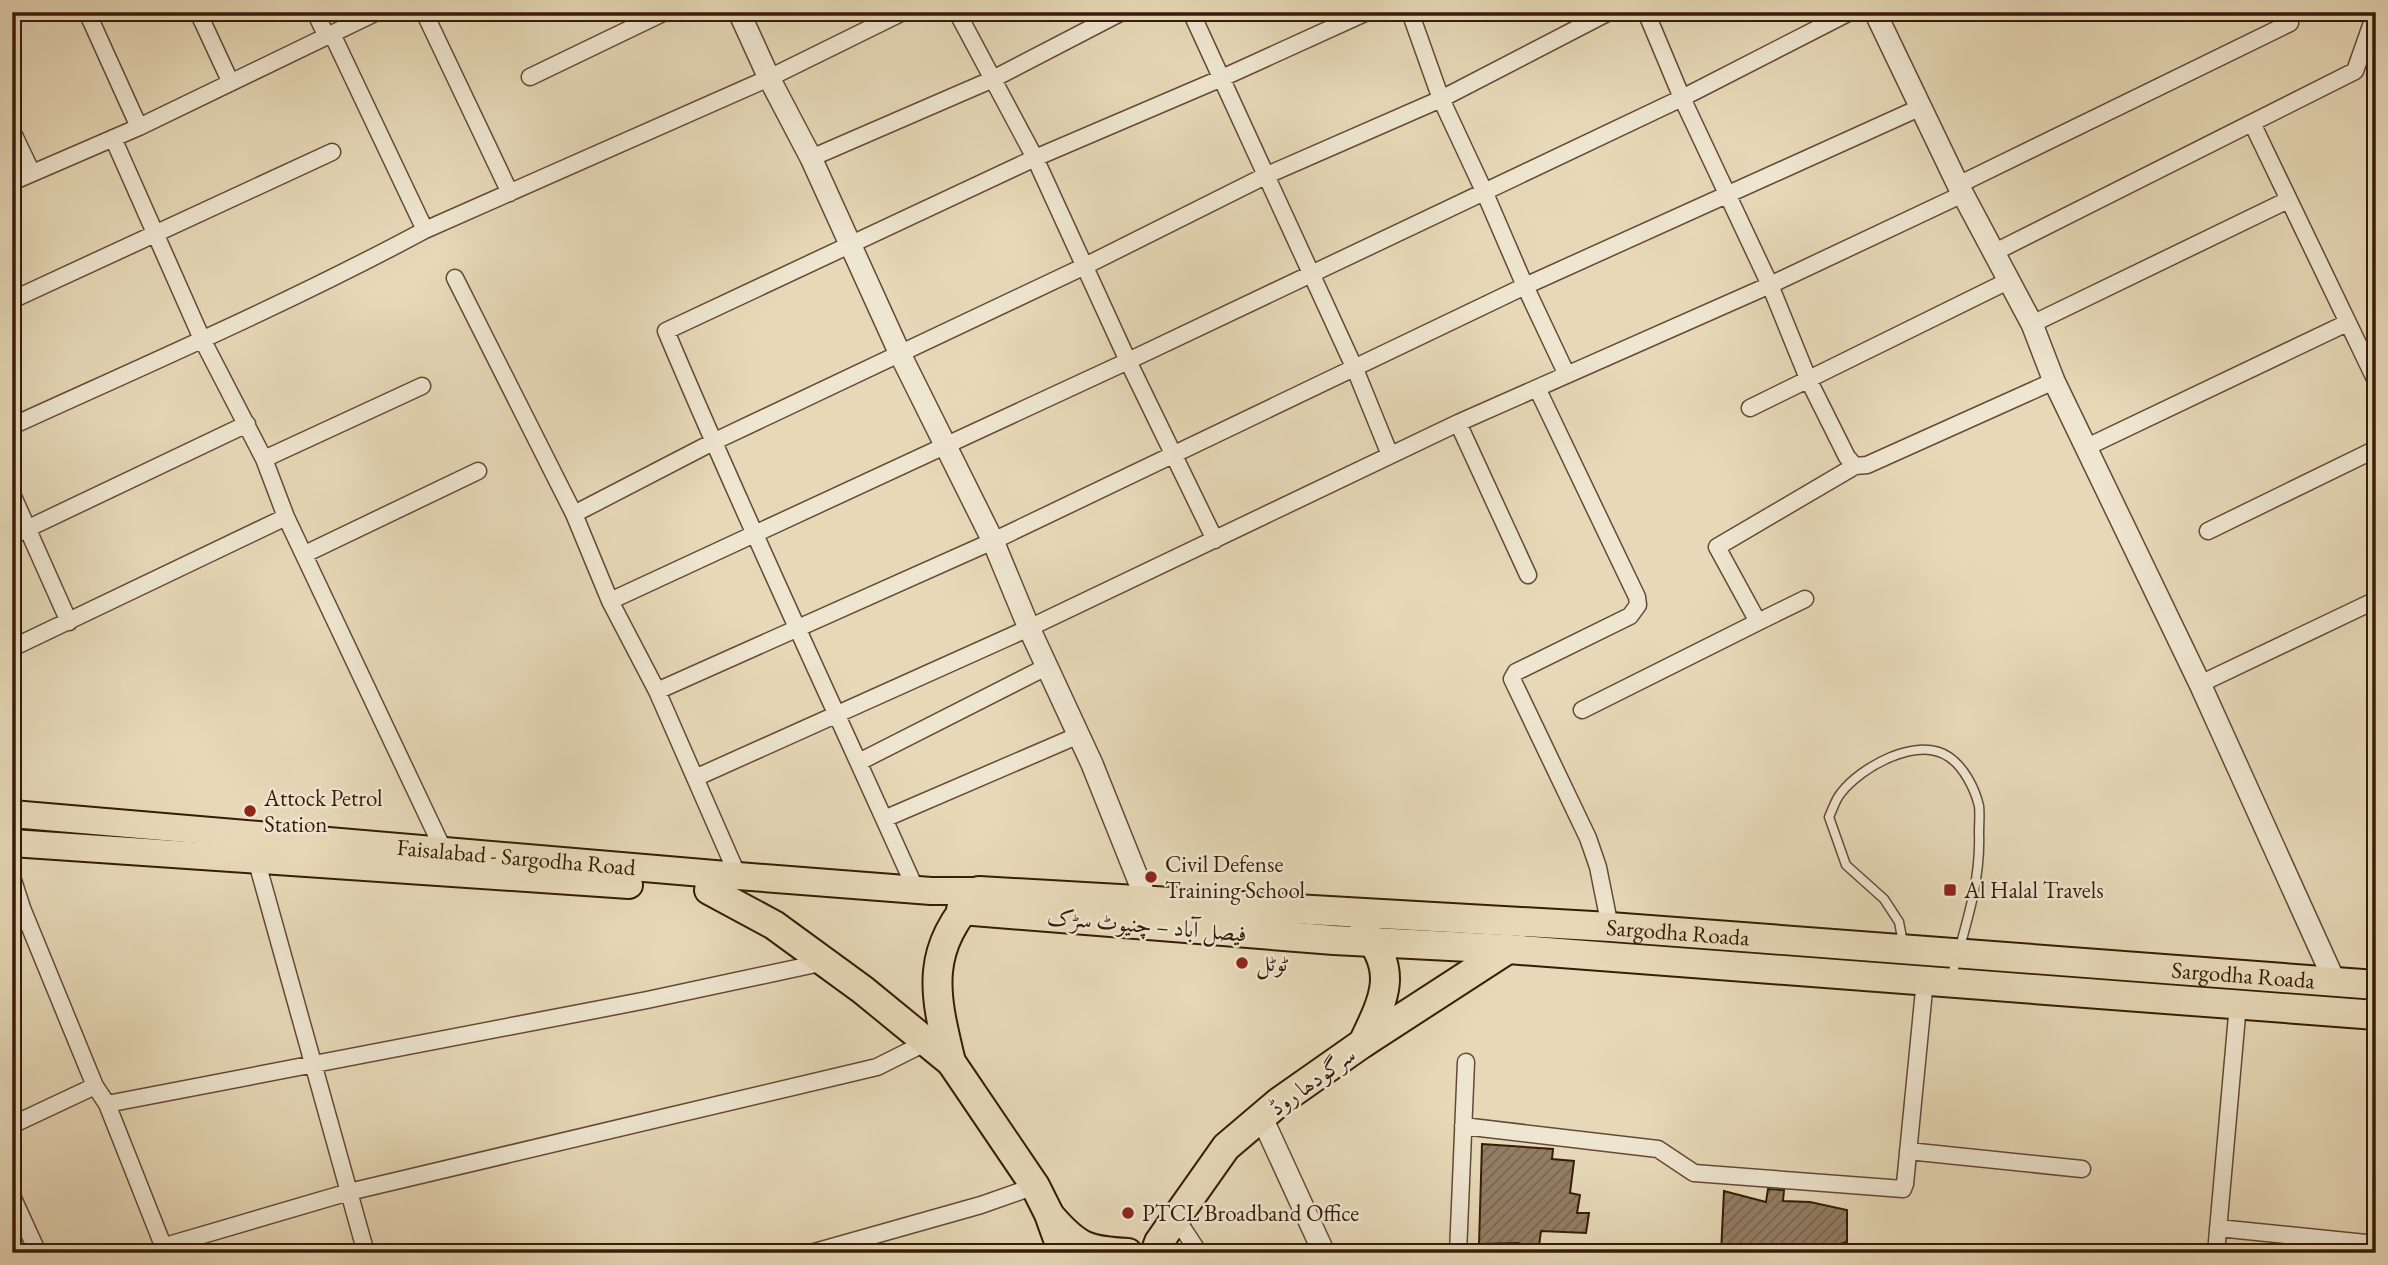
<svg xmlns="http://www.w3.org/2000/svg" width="2388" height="1265" font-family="'EB Garamond',Amiri,serif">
  <defs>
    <pattern id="building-hatch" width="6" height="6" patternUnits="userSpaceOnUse" patternTransform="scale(1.75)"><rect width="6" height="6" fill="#937e64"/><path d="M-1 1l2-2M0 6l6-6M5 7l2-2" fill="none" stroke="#796651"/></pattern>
  </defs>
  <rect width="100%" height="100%" fill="#e7d9b8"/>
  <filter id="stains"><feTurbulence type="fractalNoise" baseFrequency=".00286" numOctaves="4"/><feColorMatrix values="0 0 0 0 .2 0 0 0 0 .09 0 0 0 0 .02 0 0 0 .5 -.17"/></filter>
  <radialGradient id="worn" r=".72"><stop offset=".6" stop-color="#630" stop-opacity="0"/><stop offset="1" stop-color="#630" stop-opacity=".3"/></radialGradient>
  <path fill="url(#building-hatch)" stroke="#371b09" stroke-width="2" d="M1482,1144L1553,1149L1552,1159L1574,1161L1570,1193L1580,1195L1577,1213H1589L1586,1233L1541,1231L1538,1253H1516L1518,1243L1479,1244Z
    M1768,1189L1784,1190L1783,1201L1810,1202L1847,1210V1242L1826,1248V1253H1721L1724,1191L1766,1202Z"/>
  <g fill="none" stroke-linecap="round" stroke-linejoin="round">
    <defs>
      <path id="service" d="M1903,943L1899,922L1884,899L1846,865L1829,817C1833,809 1835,800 1841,793C1861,767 1918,735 1949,757C1964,767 1975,789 1979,806C1980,814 1979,825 1979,833C1981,884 1964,930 1951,979"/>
      <path id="minor" d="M87,12L139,127
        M198,12L230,81
        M315,12L327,37
        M424,12L510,193
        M957,12L1035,158L1128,361L1215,540
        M1191,12L1355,369L1390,455
        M1410,12L1441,99L1484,191L1525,286L1567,375
        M1646,12L1682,98L1770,285L1809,381L1847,457L1855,466
        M332,34L425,230
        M530,77L665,12
        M2252,123L2376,381
        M12,131L32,173
        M113,138L202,339L264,459L286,517L444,851
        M811,158L991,80L1122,12
        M12,182L139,127L377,12
        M1958,185L2290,23
        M1993,253L2355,71L2373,20V12
        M455,278L574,514L610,601L657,691L738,876
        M12,300L332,152
        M2032,324L2288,200
        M1537,388L1637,597L1638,605L1630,616L1516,672L1512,679L1588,838L1598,867L1610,927
        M1750,408L2008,281
        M1458,423L1528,575
        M12,426C150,363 291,302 425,230L769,78L903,12
        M2087,447L2347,323
        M264,459L422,386
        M12,494L69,622
        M574,514L713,442L1085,266L1265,176L1441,99L1609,12
        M2208,531L2376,449
        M12,536L247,424
        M305,554L478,471
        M610,601L1128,361L1682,98L1850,12
        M1758,622L1805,599
        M12,648L286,517
        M2200,684L2376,600
        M657,691L993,541L1525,286L1919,108
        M1582,710L1758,622L1717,547L1855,466L1867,465L2054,381
        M859,762L1048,666
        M695,778L1029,628L1458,423L1770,285L1963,194
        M884,819L1079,735
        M256,859L366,1253
        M12,877L22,908L95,1086L107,1104L166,1253
        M916,890C833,704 745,519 666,331L1035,158L1222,78L1367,12
        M107,1104L647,1000L825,962
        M12,1125L95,1086
        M1463,1126L1658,1149L1694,1173L1903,1189L1905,1184L1925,980
        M1908,1151L2082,1169
        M12,1196L38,1253
        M1176,1218L1199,1253
        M2218,1228L2376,1244
        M165,1246L349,1192L877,1067L927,1042
        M811,1253L981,1205L1035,1186
        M1458,1253L1466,1062
        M2216,1253L2238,1004"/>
      <path id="tertiary" d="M739,12L769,78L811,158L900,354L993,541L1029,628L1092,764L1146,899
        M1875,12L1958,185L2032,324L2054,381L2200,684L2335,982
        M1262,1118L1324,1253"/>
      <g id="primary">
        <path id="s1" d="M12,814L738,876L931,891H979"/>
        <path d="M12,843L629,885"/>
      </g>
      <g id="trunk">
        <path d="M709,890L774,925L863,990L951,1062L1035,1186L1049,1214L1063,1253"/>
        <path d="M961,910L1334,940L1508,949L2376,1015"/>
        <path d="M1363,1043C1383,1001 1400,971 1364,931"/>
        <path id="s2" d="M951,1062C933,989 925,950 979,891L1610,927L2376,985"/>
        <path d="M1052,1218C1078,1248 1089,1251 1128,1253"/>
        <path d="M1155,1253L1159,1242L1226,1147L1279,1102L1363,1043L1508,949"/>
      </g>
    </defs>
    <use href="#service" stroke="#634a35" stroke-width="11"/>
    <use href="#minor" stroke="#634a35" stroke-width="19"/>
    <use href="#tertiary" stroke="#634a35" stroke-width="24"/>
    <use href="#primary" stroke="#371b09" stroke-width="30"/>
    <use href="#trunk" stroke="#371b09" stroke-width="32"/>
    <use href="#service" stroke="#efe6d1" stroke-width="8"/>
    <use href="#minor" stroke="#efe6d1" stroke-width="16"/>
    <use href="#tertiary" stroke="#efe6d1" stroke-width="21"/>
    <use href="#primary" stroke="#e7d9b8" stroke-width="26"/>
    <use href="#trunk" stroke="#e7d9b8" stroke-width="28"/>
  </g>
  <g fill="#8f2418" stroke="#efe6d1" stroke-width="2.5">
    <circle cx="250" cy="811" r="7"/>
    <circle cx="1151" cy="877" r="7"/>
    <rect x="1943" y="883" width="14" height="14" rx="3.5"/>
    <circle cx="1242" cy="963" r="7"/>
    <circle cx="1128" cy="1213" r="7"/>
  </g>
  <g text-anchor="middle" stroke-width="5" stroke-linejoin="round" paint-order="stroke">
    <g font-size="23" fill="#371b09" stroke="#efe6d1" text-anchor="start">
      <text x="264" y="806">Attock Petrol<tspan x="264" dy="26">Station</tspan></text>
      <text x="1165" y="872">Civil Defense<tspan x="1165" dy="26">Training School</tspan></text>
      <text x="1964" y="898">Al Halal Travels</text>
      <text x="1256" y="971">ٹوٹل</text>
      <text x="1142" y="1221">PTCL Broadband Office</text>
    </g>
    <g font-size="23" fill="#371b09" stroke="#efe6d1">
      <text dy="8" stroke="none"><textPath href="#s1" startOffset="506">Faisalabad - Sargodha Road</textPath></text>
      <text transform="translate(1147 925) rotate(5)" y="8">فیصل آباد – چنیوٹ سڑک</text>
      <text dy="8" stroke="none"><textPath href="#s2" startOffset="884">Sargodha Roada</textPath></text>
      <text dy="8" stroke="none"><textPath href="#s2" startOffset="1451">Sargodha Roada</textPath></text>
      <text transform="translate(1312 1081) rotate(-36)" y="8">سرگودھا روڈ</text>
    </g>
  </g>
  <rect width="2388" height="1265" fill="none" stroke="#e7d9b8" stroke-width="42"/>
  <rect x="14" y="14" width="2360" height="1237" fill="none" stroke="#371b09" stroke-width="3.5"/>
  <rect x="21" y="21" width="2346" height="1223" fill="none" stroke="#371b09" stroke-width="2"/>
  <rect width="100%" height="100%" filter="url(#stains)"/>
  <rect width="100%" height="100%" fill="url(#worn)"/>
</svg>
